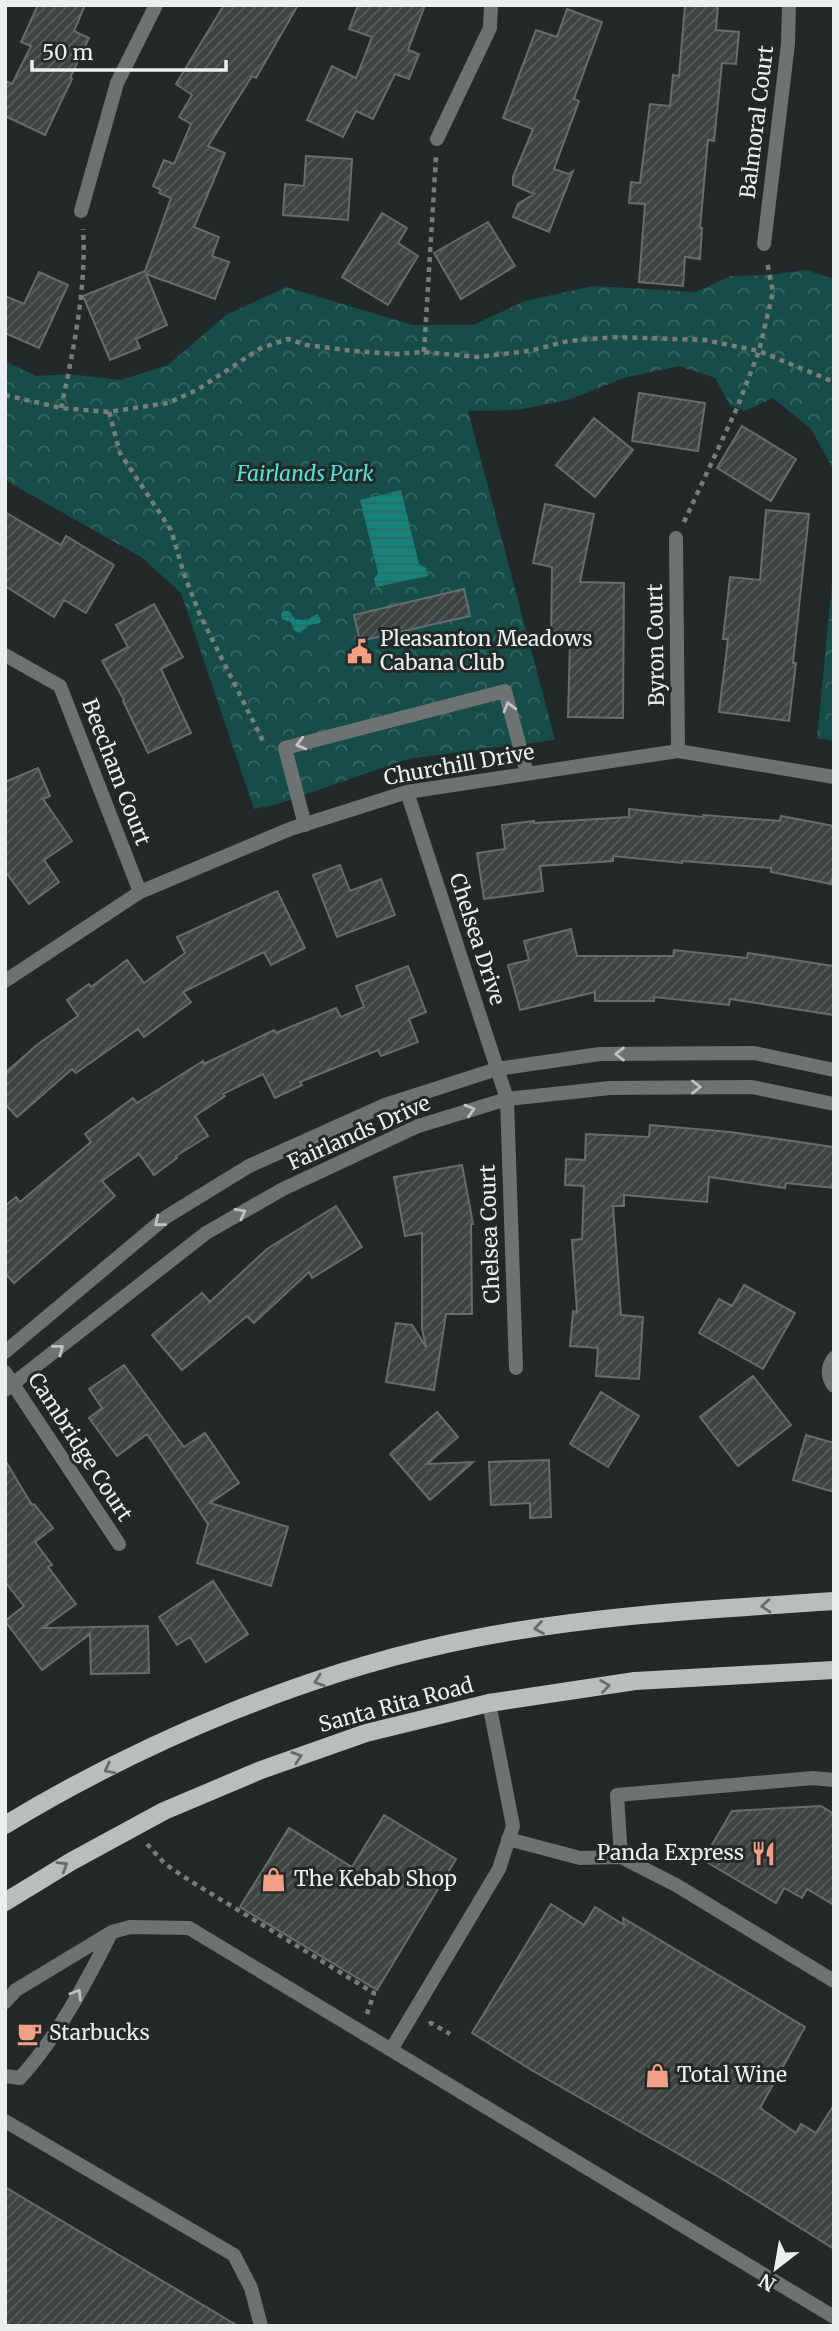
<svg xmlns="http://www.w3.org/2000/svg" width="839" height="2331" font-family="Merriweather,serif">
  <defs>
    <pattern id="park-crowns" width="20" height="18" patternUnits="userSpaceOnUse" patternTransform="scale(1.75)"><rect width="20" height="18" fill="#164d49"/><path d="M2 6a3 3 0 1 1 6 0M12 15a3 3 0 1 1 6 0" fill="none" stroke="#386764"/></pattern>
    <pattern id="water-rules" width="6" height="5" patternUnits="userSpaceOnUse" patternTransform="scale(1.75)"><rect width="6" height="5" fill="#17827b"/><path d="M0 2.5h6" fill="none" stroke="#2d6864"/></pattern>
    <pattern id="building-hatch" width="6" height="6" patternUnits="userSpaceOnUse" patternTransform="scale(1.75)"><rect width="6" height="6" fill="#3e4443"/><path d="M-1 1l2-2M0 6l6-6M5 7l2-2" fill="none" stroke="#5a5f5e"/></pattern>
  </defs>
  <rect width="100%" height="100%" fill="#232828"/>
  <path fill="url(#park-crowns)" d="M806,270L834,279V471L811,429L773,398L745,411L730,405L715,378L679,366L624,378L568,400L517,410L468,411L555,740L408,759L278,804L254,809L181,593L141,557L5,480V361L36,376L69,374L120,380L168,365L226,315L286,287L413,325H473L525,301L593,286L696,292L730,276L769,275Z
    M834,564V741L817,738Z"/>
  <path fill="url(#water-rules)" d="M401,490L419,564L426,568L428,576L376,587L374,579L378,573L360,500Z
    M283,611H289L295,619L308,621L312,616L318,614L321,621L320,623L310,625L299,633L294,630L291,622L282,619L281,614Z"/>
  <path fill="url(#building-hatch)" stroke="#676d6c" stroke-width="2" d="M38,5H85L74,31L89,38L70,78L72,79L45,135L5,116V81L12,84L31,46L21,42Z
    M224,5H298L256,78L252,76L208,146L225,153L194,227L219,237L212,256L229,262L215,299L146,274L167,325L136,339L140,348L110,360L83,296L145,271L171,198L159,193L161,190L153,186L164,160L174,164L191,124L179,117L192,95L176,84Z
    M358,5H425L408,50L419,54L409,79L395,74L373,119L356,111L343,137L307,120L332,66L356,78L372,37L349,29Z
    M685,5H718L716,30L739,32L736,64L722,63L714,141L708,140L700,228H702L700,259L685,257L683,286L639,282L645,204L629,203L631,182L640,183L650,104L670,106L673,75L679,76Z
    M567,9L602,22L574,99L579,101L554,169L568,174L573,171L549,232L513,217L518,204L534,194L513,185V177L533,129L503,118L536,30L557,37Z
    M306,156L352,159L348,220L283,215L285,184L304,186Z
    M382,213L407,228L398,243L418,256L388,305L342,277Z
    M488,222L515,266L461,299L434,253Z
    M39,272L68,285L39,348L5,333V296L24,304Z
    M639,393L705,403L698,451L632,441Z
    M594,418L633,450L595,497L556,465Z
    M742,426L796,459L771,501L717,468Z
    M545,504L594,514L580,582L624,583L623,718L568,717L570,643H551L552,567L533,563Z
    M766,510L809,514L793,663H796L789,721L719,712L728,639H723L730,577L760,580Z
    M5,512L61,545L66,536L114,565L86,613L64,600L54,617L5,586Z
    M464,589L470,616L360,641L354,615Z
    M154,604L183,657L161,669L191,733L148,753L123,701L124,700L102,661L128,647L116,625Z
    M38,768L50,796L43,799L72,841L44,860L59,882L29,904L5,871V782Z
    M629,809L703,817V815L780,821L781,816L834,826V870L831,884L771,872V868L682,861V863L613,856V861L540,866L543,891L484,899L477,853L505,849L502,825L534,821V823L629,817Z
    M340,865L350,891L381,879L395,915L337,937L313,875Z
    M277,891L305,948L271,965L264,952L183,992L191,1002L144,1037L138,1029L76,1073L72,1069L17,1117L5,1104V1073L38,1044L78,1016L67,1000L89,984L91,987L127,960L144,983L185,953L177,937Z
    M571,929L577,956H673L674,950L747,958L748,953L834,966V1015L730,999L729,1005L654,997V1001H595V992L520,1010L508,965L529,960L524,941Z
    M408,966L426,1012L409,1019L418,1042L381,1056L378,1050L300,1082L302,1085L275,1098L263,1074L223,1094L225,1096L195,1116L208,1136L176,1156L177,1158L154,1175L139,1154L102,1181L115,1196L14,1283L5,1273V1206L16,1197L20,1202L91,1142L85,1134L133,1098L137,1103L203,1061L204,1064L274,1030L276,1033L336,1008L341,1017L364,1007L356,986Z
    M650,1125L730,1132L834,1147V1188L786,1183L785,1188L709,1177L707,1202L624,1195V1206H613L621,1315L643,1317L639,1379L596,1376L598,1348L570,1346L573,1311L577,1312L572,1240L582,1239L584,1186L565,1185L566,1159L585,1160L586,1134L649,1137Z
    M462,1165L473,1224H471L472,1314H446L434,1390L386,1382L396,1323L412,1325L426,1347L422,1329V1233L405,1236L394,1177Z
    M336,1206L362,1247L312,1278L309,1272L254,1323L247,1316L182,1370L152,1335L202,1293L210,1302L267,1249Z
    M744,1285L795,1313L763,1369L699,1333L719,1299L732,1306Z
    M124,1365L184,1447L205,1433L239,1483L210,1503L288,1527L271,1586L197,1563L208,1524L147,1434L117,1456L89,1418L102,1408L89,1389Z
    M753,1376L791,1425L738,1466L700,1417Z
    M601,1392L639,1416L608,1467L570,1444Z
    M437,1412L458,1437L427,1464L473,1462L430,1500L390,1454Z
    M806,1435L834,1443V1492L793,1480Z
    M5,1460L32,1505L34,1504L53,1528L35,1542L52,1565L48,1567L76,1604L43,1628L148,1626L149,1673L91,1674L90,1634L42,1670L5,1621L24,1606L5,1582Z
    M549,1460L551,1517L530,1518V1503L491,1505L489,1462Z
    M213,1581L248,1634L206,1662L190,1637L177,1645L159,1617Z
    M821,1806L834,1814V1905L807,1889L802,1898L784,1888L776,1903L703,1860L732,1811Z
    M384,1815L456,1859L377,1990L240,1907L289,1828L352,1867Z
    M551,1904L584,1925L595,1907L624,1925L623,1918L805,2027L760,2108L796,2133L801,2124L816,2133L834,2105V2249L719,2177L533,2071L472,2033Z
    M5,2187L238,2326H5Z"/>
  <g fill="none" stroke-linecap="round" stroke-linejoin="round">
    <path stroke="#787c7c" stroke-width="4.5" stroke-dasharray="5 5" stroke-linecap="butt" d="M424,352L436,157
      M5,395L61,408L109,412L168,403L197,390L261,348L288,339L307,345L353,351L395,354L424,352L477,357L529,351L568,341L616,337L705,340L759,351L834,382
      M61,408C73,353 87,285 83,229
      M109,412L120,453L171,530L184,574L200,615L265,745
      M684,522L737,408L759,351L773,292L767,262
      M147,1844L165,1864L192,1882L374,1993L367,2014
      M429,2024L431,2023L450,2034"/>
    <path stroke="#6f7272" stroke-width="14" d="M305,825L285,748L505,691L527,773
      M508,1839L580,1858L621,1857L676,1885L834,1981
      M621,1857L617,1795L813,1778L834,1780
      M5,2002L16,1990L112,1932L130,1927L189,1928L834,2317
      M391,2050L499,1869L513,1826L489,1703
      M5,2076L20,2078C56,2039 87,1981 111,1933
      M5,2121L234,2255L251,2288L261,2326"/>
    <path stroke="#6f7272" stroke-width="14" d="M437,139L490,28L491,5
      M81,211L117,83L156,5
      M764,244L788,44L789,5
      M676,538L678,751
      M5,655L60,686L140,892
      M407,792L507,1099L516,1368
      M5,981L140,892L290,829L407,792L678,751L834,777
      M5,1352L166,1217L249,1166L385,1105L497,1069L600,1054L754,1053L834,1070
      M834,1358C827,1367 827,1377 834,1386
      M5,1372L119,1544
      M5,1390L206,1233L283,1189L418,1126L507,1099L610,1088L752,1087L834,1104"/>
    <path stroke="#b8bdbd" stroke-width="18" d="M5,1825C145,1740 315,1669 476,1638C594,1615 714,1609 834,1601
      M5,1902L72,1861L164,1811L261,1770L366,1733L489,1703L635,1681L834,1670"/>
  </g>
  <defs><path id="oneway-chevron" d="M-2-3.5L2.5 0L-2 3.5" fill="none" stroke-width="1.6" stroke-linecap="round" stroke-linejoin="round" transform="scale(1.75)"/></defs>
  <g stroke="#c0c3c3">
    <use href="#oneway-chevron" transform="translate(509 707) rotate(-105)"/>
    <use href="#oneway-chevron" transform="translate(301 744) rotate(165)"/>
    <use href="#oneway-chevron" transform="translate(620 1054) rotate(180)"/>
    <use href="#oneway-chevron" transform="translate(696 1087)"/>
    <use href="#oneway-chevron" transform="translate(470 1110) rotate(-17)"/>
    <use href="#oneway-chevron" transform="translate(241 1213) rotate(-29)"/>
    <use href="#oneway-chevron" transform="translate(159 1222) rotate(141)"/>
    <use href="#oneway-chevron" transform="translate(59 1349) rotate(-38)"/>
    <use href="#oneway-chevron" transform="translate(77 1994) rotate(-58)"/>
  </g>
  <g stroke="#666b6b">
    <use href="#oneway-chevron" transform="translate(766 1606) rotate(176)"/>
    <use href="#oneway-chevron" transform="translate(539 1628) rotate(171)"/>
    <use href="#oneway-chevron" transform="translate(319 1681) rotate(160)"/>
    <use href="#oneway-chevron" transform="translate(605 1686) rotate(-8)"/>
    <use href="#oneway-chevron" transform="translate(297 1757) rotate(-19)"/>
    <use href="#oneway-chevron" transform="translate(109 1769) rotate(153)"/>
    <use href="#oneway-chevron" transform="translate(63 1866) rotate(-31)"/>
  </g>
  <defs>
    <symbol id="civic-bare" viewBox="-9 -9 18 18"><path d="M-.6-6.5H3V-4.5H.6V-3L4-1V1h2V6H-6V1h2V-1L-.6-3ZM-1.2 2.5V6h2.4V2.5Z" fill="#f39f85" stroke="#232828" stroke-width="2.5" paint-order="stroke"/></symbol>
    <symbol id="restaurant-bare" viewBox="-9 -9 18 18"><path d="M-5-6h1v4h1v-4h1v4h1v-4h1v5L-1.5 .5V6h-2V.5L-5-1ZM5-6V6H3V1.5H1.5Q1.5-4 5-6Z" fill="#f39f85" stroke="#232828" stroke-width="2.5" paint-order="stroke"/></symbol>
    <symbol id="shop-bare" viewBox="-9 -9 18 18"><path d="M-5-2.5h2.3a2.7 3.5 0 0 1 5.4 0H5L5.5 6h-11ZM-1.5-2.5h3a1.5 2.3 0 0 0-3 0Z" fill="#f39f85" stroke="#232828" stroke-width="2.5" paint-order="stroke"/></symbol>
    <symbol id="cafe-bare" viewBox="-9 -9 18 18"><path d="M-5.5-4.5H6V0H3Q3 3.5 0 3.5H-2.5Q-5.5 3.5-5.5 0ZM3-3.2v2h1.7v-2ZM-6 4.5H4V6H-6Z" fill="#f39f85" stroke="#232828" stroke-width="2.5" paint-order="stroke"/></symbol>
  </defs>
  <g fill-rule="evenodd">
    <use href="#civic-bare" x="342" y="634" width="35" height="35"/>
    <use href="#restaurant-bare" x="746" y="1836" width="35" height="35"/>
    <use href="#shop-bare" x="256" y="1862" width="35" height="35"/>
    <use href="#cafe-bare" x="12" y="2016" width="35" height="35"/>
    <use href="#shop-bare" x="640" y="2058" width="35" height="35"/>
  </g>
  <g text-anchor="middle" stroke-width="6" stroke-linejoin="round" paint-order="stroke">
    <g font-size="21" fill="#ecefef" stroke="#232828">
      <text transform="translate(757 122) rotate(-83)" y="7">Balmoral Court</text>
      <text transform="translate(656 645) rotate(-91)" y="7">Byron Court</text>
      <text transform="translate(459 765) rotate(-10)" y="7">Churchill Drive</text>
      <text transform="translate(116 772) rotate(69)" y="7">Beecham Court</text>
      <text transform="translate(477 939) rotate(72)" y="7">Chelsea Drive</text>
      <text transform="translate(359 1133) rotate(-24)" y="7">Fairlands Drive</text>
      <text transform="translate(490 1234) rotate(-92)" y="7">Chelsea Court</text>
      <text transform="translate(80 1447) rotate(57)" y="7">Cambridge Court</text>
      <text transform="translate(396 1705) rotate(-15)" y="7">Santa Rita Road</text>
    </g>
    <g font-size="21" font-style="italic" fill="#57e2d7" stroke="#232828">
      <text x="305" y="481">Fairlands Park</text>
    </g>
    <g font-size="21" fill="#ecefef" stroke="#232828" text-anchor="start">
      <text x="380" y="646">Pleasanton Meadows<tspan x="380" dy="24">Cabana Club</tspan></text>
      <text x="744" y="1860" text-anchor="end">Panda Express</text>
      <text x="294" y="1886">The Kebab Shop</text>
      <text x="49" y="2040">Starbucks</text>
      <text x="677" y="2082">Total Wine</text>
    </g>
  </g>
  <rect width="839" height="2331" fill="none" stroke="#ecefef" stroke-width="14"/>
  <g transform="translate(776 2268) rotate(211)" stroke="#232828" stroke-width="5" paint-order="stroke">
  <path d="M0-5L12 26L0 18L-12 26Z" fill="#ecefef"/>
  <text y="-10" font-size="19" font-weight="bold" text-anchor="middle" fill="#ecefef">N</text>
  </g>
  <path d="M32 60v10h194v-10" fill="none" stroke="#ecefef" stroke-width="3.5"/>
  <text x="42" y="60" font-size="21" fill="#ecefef" stroke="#232828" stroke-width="5" paint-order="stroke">50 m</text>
</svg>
